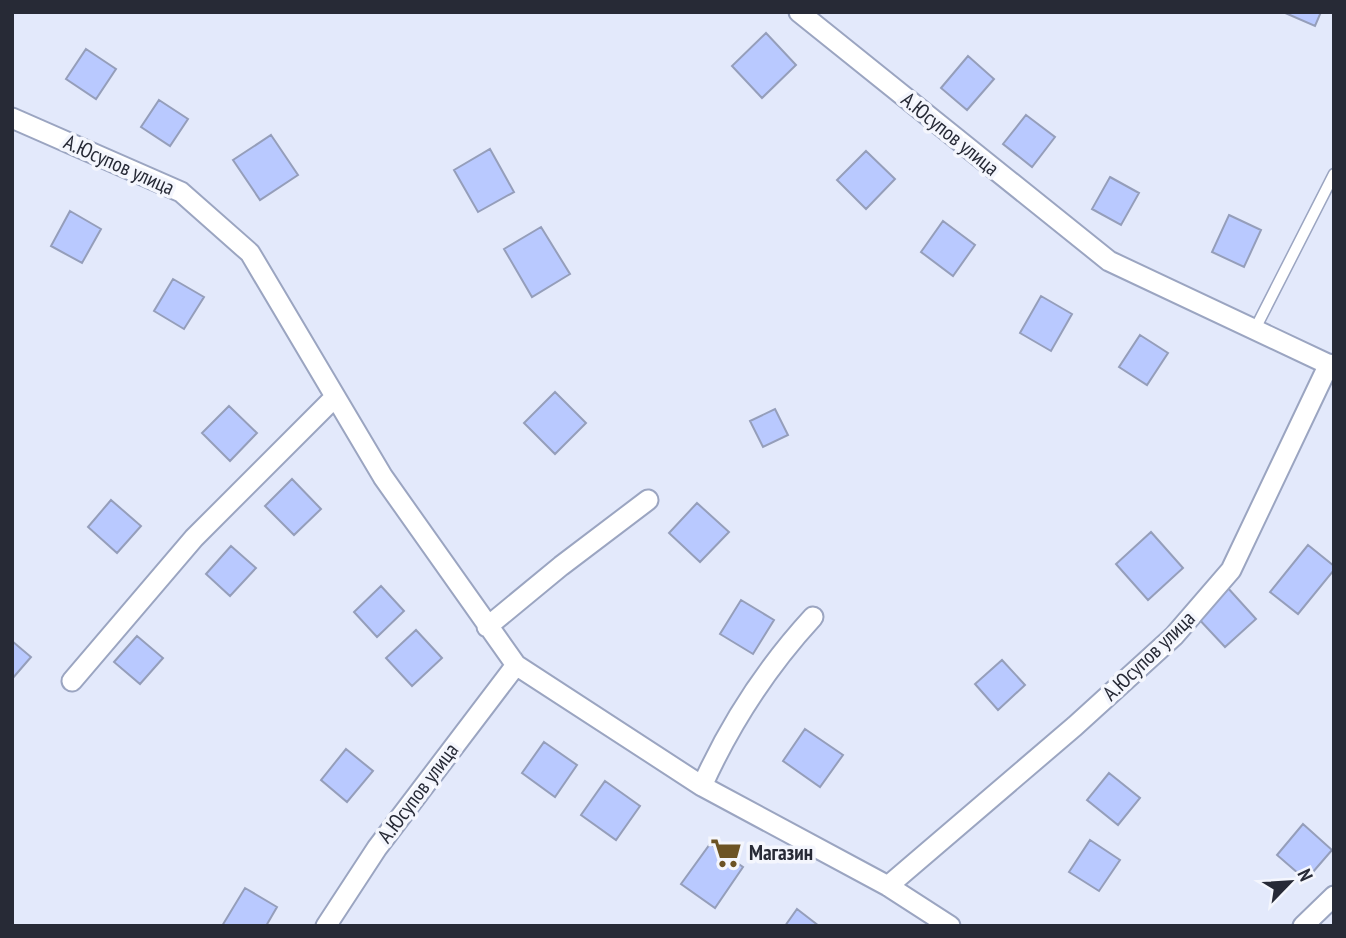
<svg xmlns="http://www.w3.org/2000/svg" width="1346" height="938" font-family="'PT Sans Narrow',sans-serif">
  <rect width="100%" height="100%" fill="#e3e9fb"/>
  <path fill="#b9c9ff" stroke="#959eba" stroke-width="2" d="M1283,12H1321L1315,26Z
    M766,33L796,65L762,98L732,66Z
    M86,49L116,69L96,99L66,79Z
    M968,56L994,79L967,110L941,88Z
    M159,100L188,119L170,146L141,127Z
    M1026,115L1055,137L1032,167L1003,144Z
    M271,135L298,175L260,200L233,160Z
    M490,149L514,192L478,212L454,170Z
    M866,151L895,179L866,209L837,180Z
    M1110,177L1139,193L1121,225L1092,209Z
    M70,211L101,229L82,263L51,246Z
    M1229,215L1261,230L1244,267L1212,252Z
    M943,221L975,245L953,276L921,252Z
    M541,227L570,274L532,297L504,249Z
    M173,279L204,297L184,329L154,311Z
    M1041,296L1072,314L1051,351L1020,333Z
    M1140,335L1168,353L1147,385L1119,367Z
    M555,392L586,423L555,454L524,423Z
    M229,406L257,433L230,461L202,433Z
    M775,409L788,435L763,447L750,421Z
    M292,479L321,509L294,535L265,506Z
    M111,500L141,526L117,553L88,527Z
    M697,503L729,532L700,562L669,533Z
    M1151,532L1183,568L1148,600L1116,564Z
    M1308,545L1334,566V570L1298,614L1270,592Z
    M231,546L256,568L230,596L206,574Z
    M381,586L404,611L377,637L354,612Z
    M1227,587L1256,619L1225,647L1196,616Z
    M741,600L774,620L753,654L720,634Z
    M416,630L442,658L412,686L386,658Z
    M137,636L163,658L140,684L114,662Z
    M12,641L31,657L12,679Z
    M1002,660L1025,685L998,710L975,684Z
    M805,729L843,755L820,787L783,761Z
    M544,742L577,765L555,797L522,773Z
    M346,749L373,771L347,802L321,780Z
    M1109,773L1140,798L1118,825L1087,800Z
    M605,781L640,806L616,840L581,815Z
    M1303,824L1332,850L1306,880L1277,855Z
    M1090,840L1120,860L1099,891L1069,872Z
    M710,844L743,867L715,908L681,884Z
    M245,888L277,907L266,926H222Z
    M797,909L819,926H785Z"/>
  <g fill="none" stroke-linecap="round" stroke-linejoin="round">
    <defs>
      <path id="lane" d="M1255,329L1334,174"/>
      <path id="street" d="M799,12L1109,261L1334,367
        M12,118L181,192L250,253L383,477L516,665L702,786L888,886L950,926
        M487,627L561,566L648,500
        M72,681L194,538L334,398
        M702,786C730,724 767,667 813,617
        M888,886L1075,726L1174,636L1231,570L1329,364
        M326,926L377,848L516,665
        M1303,926L1334,896"/>
    </defs>
    <use href="#lane" stroke="#9ba5c1" stroke-width="13"/>
    <use href="#street" stroke="#9ba5c1" stroke-width="23"/>
    <use href="#lane" stroke="#fff" stroke-width="10"/>
    <use href="#street" stroke="#fff" stroke-width="19"/>
  </g>
  <defs>
    <symbol id="supermarket-bare" viewBox="-9 -9 18 18"><path d="M-6-5.5h2.5l.6 2H6L4.5 2H-2.5L-4.4-4H-6ZM-1.5 3.2a1.3 1.3 0 1 0 .1 0ZM3 3.2a1.3 1.3 0 1 0 .1 0Z" fill="#6c5324" stroke="#f4f6fd" stroke-width="2.5" paint-order="stroke"/></symbol>
  </defs>
  <g fill-rule="evenodd">
    <use href="#supermarket-bare" x="704" y="831" width="44" height="44"/>
  </g>
  <g text-anchor="middle" stroke-width="7" stroke-linejoin="round" paint-order="stroke">
    <g font-size="21" fill="#272a36" stroke="#f4f6fd">
      <text transform="translate(950 134) rotate(39)" y="7">А.Юсупов улица</text>
      <text transform="translate(119 165) rotate(24)" y="7">А.Юсупов улица</text>
      <text transform="translate(1149 656) rotate(-44)" y="7">А.Юсупов улица</text>
      <text transform="translate(418 793) rotate(-53)" y="7">А.Юсупов улица</text>
    </g>
    <g font-size="21" font-weight="bold" fill="#272a36" stroke="#f4f6fd" text-anchor="start">
      <text x="749" y="860">Магазин</text>
    </g>
  </g>
  <rect width="1346" height="938" fill="none" stroke="#272a36" stroke-width="28"/>
  <g transform="translate(1290 882) rotate(65)" stroke="#f4f6fd" stroke-width="5" paint-order="stroke">
  <path d="M0-5L12 26L0 18L-12 26Z" fill="#272a36"/>
  <text y="-10" font-size="19" font-weight="bold" text-anchor="middle" fill="#272a36">N</text>
  </g>
</svg>
